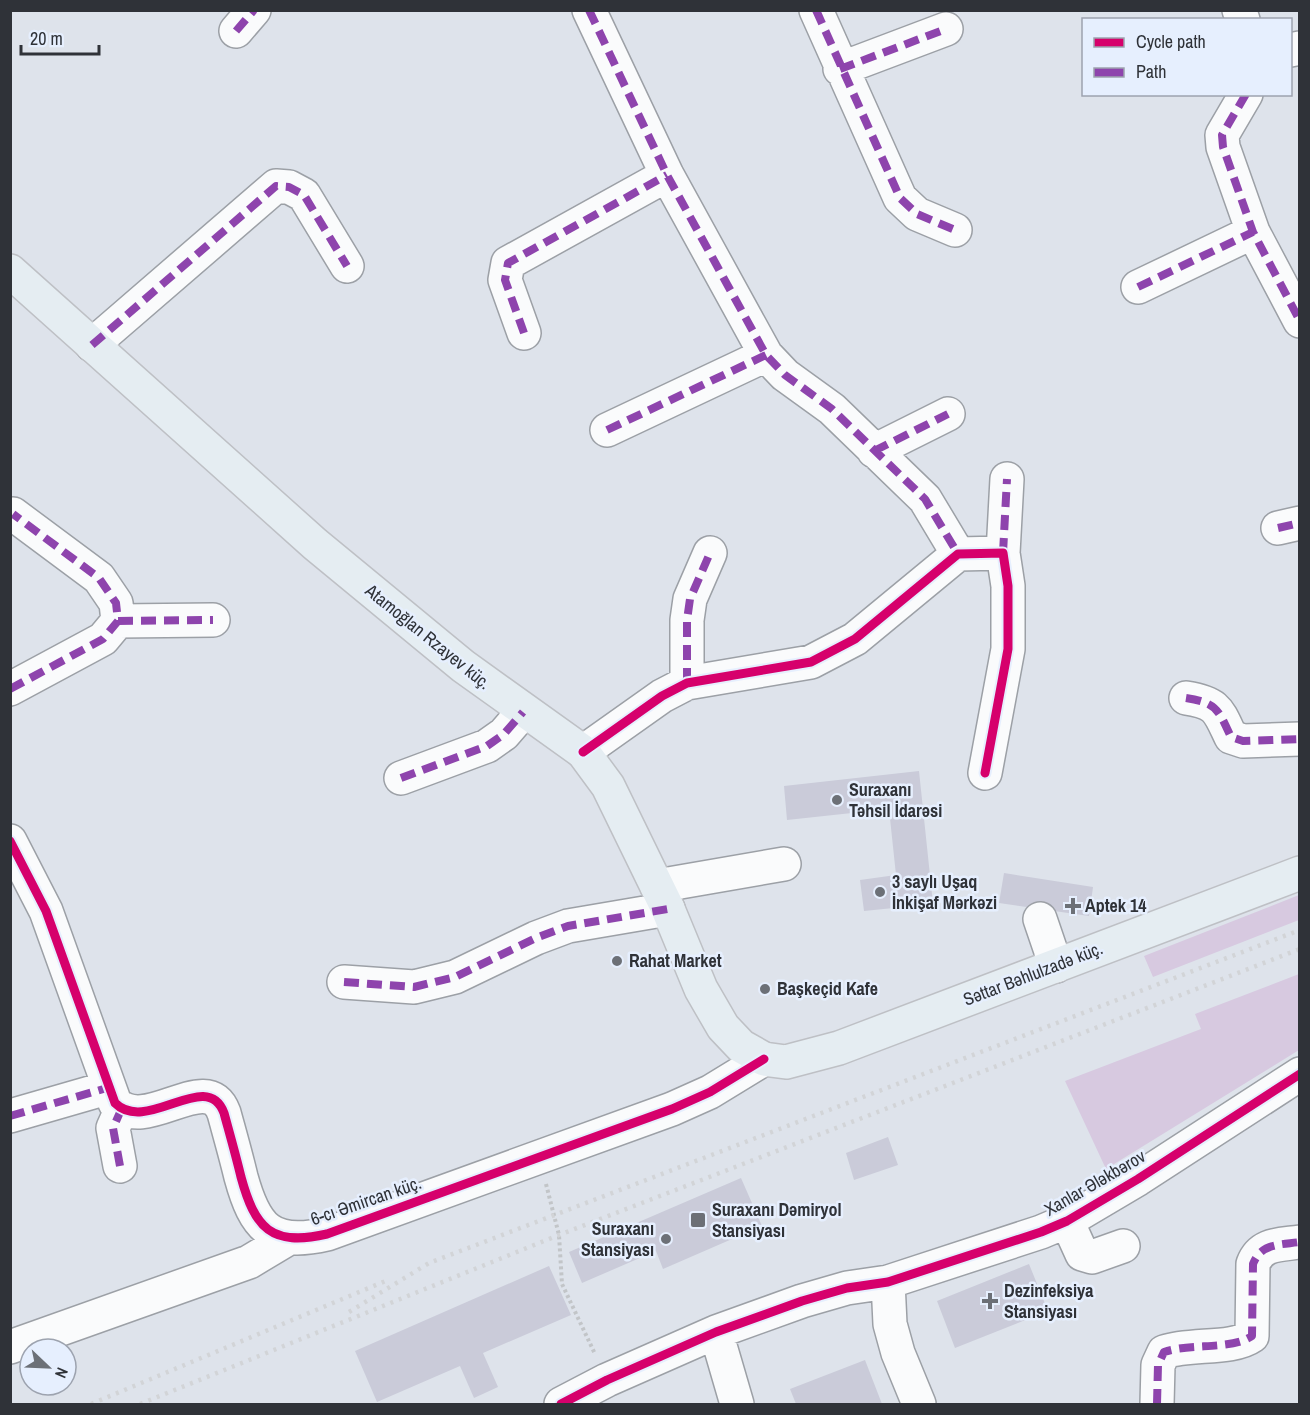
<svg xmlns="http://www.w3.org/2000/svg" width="1310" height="1415" font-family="'Archivo Narrow',sans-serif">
  <rect width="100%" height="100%" fill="#dee3eb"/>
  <path fill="#d7c9e0" d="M1299,895V920L1153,977L1144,956Z
    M1299,974V1050L1106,1169L1065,1081L1201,1029L1195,1014Z"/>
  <path fill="#cacbd9" d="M919,771L933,904L864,911L860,880L896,875L889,809L787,820L784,786Z
    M1004,873L1093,887L1089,916L999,903Z
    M888,1137L898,1165L854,1180L846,1153Z
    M741,1178L762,1226L663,1269L656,1251L582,1283L569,1252Z
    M1029,1264L1048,1311L955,1348L937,1301Z
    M549,1266L571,1315L483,1353L498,1387L474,1398L460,1366L377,1402L355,1351Z
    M865,1360L882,1404H796L790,1389Z"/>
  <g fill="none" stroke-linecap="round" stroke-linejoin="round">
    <defs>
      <path id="minor" d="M589,10L667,175L766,355L785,375L832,409L925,499L958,554
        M816,10L900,198L917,214L955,230
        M1239,10L1243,20
        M236,31L254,10
        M1290,50L1300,48
        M840,69L946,29
        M1246,94L1222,135L1223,147L1253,232L1300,321
        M1138,287L1253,232
        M524,333L505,280L508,263L667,175
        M92,345L276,186L289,187L304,195L347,266
        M607,430L766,355
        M874,451L948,414
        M1278,528L1300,523
        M1003,553L1007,479
        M118,621L213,620
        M687,683V620L690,599L710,553
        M10,689L103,639L118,621L116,603L99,578L13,514
        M1186,698C1218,703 1218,710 1231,737L1243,741L1300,739
        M583,752L662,696L687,683L811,662L855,639L958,554L1003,553L1008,586V649L985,773
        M401,778L487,746L504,734L523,712
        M10,841L46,911L115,1103C147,1135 207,1067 224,1113C230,1135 236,1156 241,1177C255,1228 271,1247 327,1234L672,1109L710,1092L764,1059
        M657,886L784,864
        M1040,919L1056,966
        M344,982L414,987L455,977L536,938L568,926L668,909
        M10,1116L107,1088
        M120,1166L113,1128L121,1110
        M1067,1221L1082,1254L1092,1257L1123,1246
        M888,1282L890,1324L898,1353L919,1404
        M716,1332L737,1404
        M10,1347L249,1262L289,1238
        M561,1404L607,1380L716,1332L802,1301L847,1288L888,1282L1041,1232L1067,1221L1138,1179L1300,1074
        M1157,1404L1158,1365L1164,1352C1191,1343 1232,1350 1252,1336L1253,1264C1261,1243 1280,1245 1300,1242"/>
      <path id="major" d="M10,271L315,544L463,666L583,752L608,786L668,909L701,989L723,1027L741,1046L764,1059L786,1062L839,1048L1300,873"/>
    </defs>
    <use href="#minor" stroke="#9ca0a6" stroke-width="36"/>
    <use href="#major" stroke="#bec0c5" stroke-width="36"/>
    <path stroke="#c2c5c8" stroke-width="4" stroke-dasharray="3 3" stroke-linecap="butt" d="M546,1184L559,1235L562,1284L595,1354"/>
    <use href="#minor" stroke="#fafbfc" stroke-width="33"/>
    <use href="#major" stroke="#e5edf2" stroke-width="33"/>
    <path stroke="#d2d4d7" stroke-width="4.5" stroke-dasharray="3 6" stroke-linecap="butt" d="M349,1312L429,1263L1300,930
      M91,1404L388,1280
      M140,1404L559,1235L1300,949"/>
    <path stroke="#8e44ad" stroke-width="8" stroke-dasharray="15 8" stroke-linecap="butt" d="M589,10L667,175L766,355L785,375L832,409L925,499L958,554
      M816,10L900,198L917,214L955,230
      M236,31L254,10
      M840,69L946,29
      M1246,94L1222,135L1223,147L1253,232L1300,321
      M1138,287L1253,232
      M524,333L505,280L508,263L667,175
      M92,345L276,186L289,187L304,195L347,266
      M607,430L766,355
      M874,451L948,414
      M1278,528L1300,523
      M1003,553L1007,479
      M118,621L213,620
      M687,683V620L690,599L710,553
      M10,689L103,639L118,621L116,603L99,578L13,514
      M1186,698C1218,703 1218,710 1231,737L1243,741L1300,739
      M401,778L487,746L504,734L523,712
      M344,982L414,987L455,977L536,938L568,926L668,909
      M10,1116L107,1088
      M120,1166L113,1128L121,1110
      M1157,1404L1158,1365L1164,1352C1191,1343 1232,1350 1252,1336L1253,1264C1261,1243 1280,1245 1300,1242"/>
    <defs>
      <path id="cycleway" d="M583,752L662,696L687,683L811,662L855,639L958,554L1003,553L1008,586V649L985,773
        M10,841L46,911L115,1103C147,1135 207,1067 224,1113C230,1135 236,1156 241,1177C255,1228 271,1247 327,1234L672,1109L710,1092L764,1059
        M561,1404L607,1380L716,1332L802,1301L847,1288L888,1282L1041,1232L1067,1221L1138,1179L1300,1074"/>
    </defs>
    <use href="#cycleway" stroke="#e6effe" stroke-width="13"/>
    <use href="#cycleway" stroke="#d6006c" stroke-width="9"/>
  </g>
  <g fill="#6c7077" stroke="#e6effe" stroke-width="2">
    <circle cx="837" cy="800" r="6"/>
    <circle cx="880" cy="892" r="6"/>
    <path d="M1070 897h6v6h6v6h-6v6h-6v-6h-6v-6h6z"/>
    <circle cx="617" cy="961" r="6"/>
    <circle cx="765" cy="989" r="6"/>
    <rect x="690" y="1212" width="16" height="16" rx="3"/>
    <circle cx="666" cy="1239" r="6"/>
    <path d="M987 1292h6v6h6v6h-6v6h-6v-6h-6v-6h6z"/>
  </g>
  <g text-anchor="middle" stroke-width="5" stroke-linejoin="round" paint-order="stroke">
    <g font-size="18" fill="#2f3238" stroke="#e6effe">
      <text transform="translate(428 637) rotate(39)" y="6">Atamoğlan Rzayev küç.</text>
      <text transform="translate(1033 974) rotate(-21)" y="6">Səttar Bəhlulzadə küç.</text>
      <text transform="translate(1095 1183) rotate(-30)" y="6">Xanlar Ələkbərov</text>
      <text transform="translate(366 1201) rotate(-19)" y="6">6-cı Əmircan küç.</text>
    </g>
    <g font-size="18" font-weight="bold" fill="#2f3238" stroke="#e6effe" text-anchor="start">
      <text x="849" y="796">Suraxanı<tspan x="849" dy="21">Təhsil İdarəsi</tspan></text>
      <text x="892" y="888">3 saylı Uşaq<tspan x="892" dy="21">İnkişaf Mərkəzi</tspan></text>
      <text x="1085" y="912">Aptek 14</text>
      <text x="629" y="967">Rahat Market</text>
      <text x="777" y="995">Başkeçid Kafe</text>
      <text x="712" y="1216">Suraxanı Dəmiryol<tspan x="712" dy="21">Stansiyası</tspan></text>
      <text x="654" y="1235" text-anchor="end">Suraxanı<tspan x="654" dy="21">Stansiyası</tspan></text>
      <text x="1004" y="1297">Dezinfeksiya<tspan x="1004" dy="21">Stansiyası</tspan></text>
    </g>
  </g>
  <rect width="1310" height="1415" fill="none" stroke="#2f3238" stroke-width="24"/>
  <rect x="1082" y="18" width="210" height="78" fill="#e6effe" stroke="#9da3af" stroke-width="1.5"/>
  <rect x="1094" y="38" width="30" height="9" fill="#d6006c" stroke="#9da3af" stroke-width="1.5"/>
  <text x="1136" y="48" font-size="18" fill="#2f3238">Cycle path</text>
  <rect x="1094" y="68" width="30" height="9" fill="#8e44ad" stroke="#9da3af" stroke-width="1.5"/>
  <text x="1136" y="78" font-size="18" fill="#2f3238">Path</text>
  <g transform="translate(48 1367) rotate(113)"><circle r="28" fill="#e6effe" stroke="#9da3af" stroke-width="1.5"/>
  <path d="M0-4.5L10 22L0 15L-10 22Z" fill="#6c7077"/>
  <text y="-9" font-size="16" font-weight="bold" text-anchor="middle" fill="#2f3238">N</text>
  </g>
  <path d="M21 45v9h78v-9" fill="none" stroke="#2f3238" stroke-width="3"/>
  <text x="30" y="45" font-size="18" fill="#2f3238" stroke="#e6effe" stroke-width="4.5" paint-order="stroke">20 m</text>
</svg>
